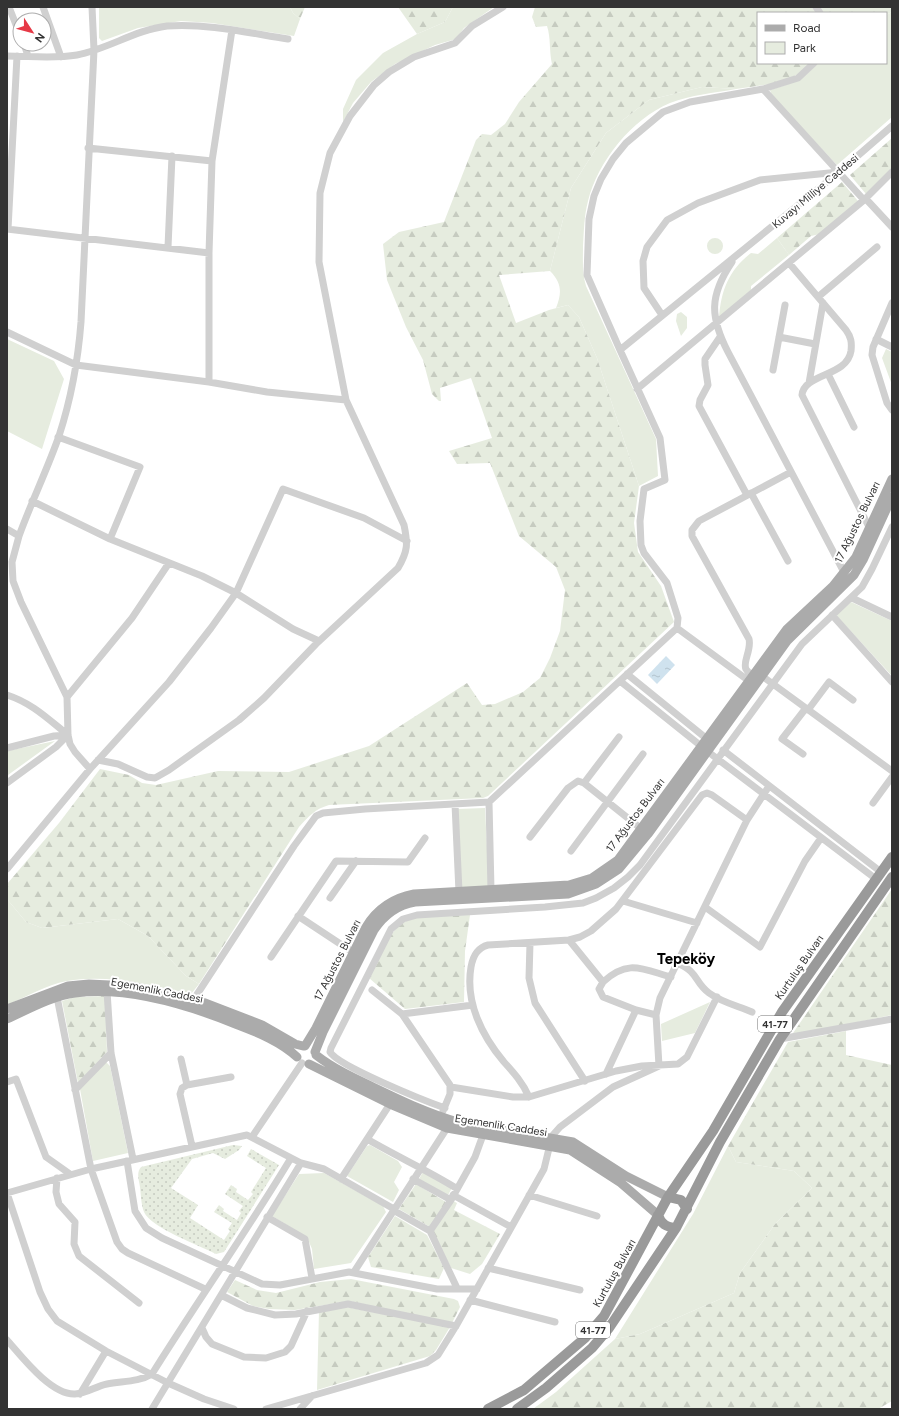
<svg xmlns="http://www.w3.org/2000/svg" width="899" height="1416" font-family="Figtree,sans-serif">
  <defs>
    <pattern id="forest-firs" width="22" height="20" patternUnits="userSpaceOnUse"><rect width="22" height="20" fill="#e6ecdf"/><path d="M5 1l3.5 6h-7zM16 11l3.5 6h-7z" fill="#c6cbc0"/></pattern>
    <pattern id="garden-dots" width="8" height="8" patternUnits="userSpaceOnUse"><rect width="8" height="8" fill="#e6ecdf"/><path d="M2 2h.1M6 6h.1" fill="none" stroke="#c6cbc0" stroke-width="1.8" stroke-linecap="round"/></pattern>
    <pattern id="water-ripples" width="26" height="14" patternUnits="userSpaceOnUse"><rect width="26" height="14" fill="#cfe2ee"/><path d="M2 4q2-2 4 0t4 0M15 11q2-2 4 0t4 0" fill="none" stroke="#b2c2cd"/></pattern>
  </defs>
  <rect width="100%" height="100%" fill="#fff"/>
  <path fill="#e6ecdf" d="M99,7H290L293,13L300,19L294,36L212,23L181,21L138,28L102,41L99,38Z
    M453,7H494L464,28L456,39L435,45L395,64L371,82L353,103L343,122V109L356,80L383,53L417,34L445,22Z
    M892,12V117L837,165L772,96L770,90C789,84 805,80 817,63H886V15Z
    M702,87L736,89C714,93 691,95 670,103C632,119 598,161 588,201C584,216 584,231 583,246C583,260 582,273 586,286L656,439L658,476L639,486L597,358L579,317L568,305L556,308C562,293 562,283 550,271L571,188L606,133L649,100Z
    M777,238L789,255L751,286V290L719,318C721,290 729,270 751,253L758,254Z
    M707 246a8 8 0 1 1 16 0a8 8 0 1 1-16 0Z
    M681,312L687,317V328L681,336L676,321L677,314Z
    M7,339L54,361L64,379L42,449L7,431Z
    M886,349L892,352V385L882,358Z
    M851,602L892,621V676L836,615Z
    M55,741L8,775L7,776V751Z
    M485,808L489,886L461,888L457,809Z
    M7,899L26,922L42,928L118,919L148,936L186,976L199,984L191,994C150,985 108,974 67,981C46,985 26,997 7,1005Z
    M710,1002L695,1033L662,1041L661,1024Z
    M106,1062L110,1066L128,1153L93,1161L80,1089Z
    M370,1145L398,1161L402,1167L394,1182L399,1190L393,1202L347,1176L367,1146Z
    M728,1146L736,1162L794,1171L812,1188L775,1224L740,1273L734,1293L640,1334L615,1339L693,1214Z
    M423,1172L452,1188L448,1195L419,1179Z
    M324,1173L383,1206L386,1212L351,1263L314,1269L312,1249L307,1237L272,1216L299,1174Z"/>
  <path fill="url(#forest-firs)" d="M290,7H305L300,19L293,13Z
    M398,7H453L445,22L417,34Z
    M535,7H813L816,13H758V63H811L803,72L779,83L736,89L702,87L649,100L606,133L571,188L550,271L499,275L516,323L549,310L568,305L579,317L597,358L639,486L634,523L638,552L661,586L674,622L488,796L483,798L329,805C315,809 309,816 299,827L199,984L186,976L148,936L118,919L42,928L26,922L7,899V884L59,823L100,769L129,775L142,783L156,785L218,771L289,772L369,746L467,683L482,705L495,704L523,692L540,678L550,658L560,631L565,590L556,567L519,536L490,463L457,464L449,451L492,438L471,378L440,388L441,401H439L432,394L423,360L406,327L387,280L383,244L399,232L444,222L476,140L482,134L491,135L505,124L519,102L552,64C549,51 551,38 547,26L536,27L532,17Z
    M819,7H892V12L886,15V13H823Z
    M892,138V168L866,194L850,175Z
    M842,182L858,201L820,234L811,236L789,255L777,238Z
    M892,889V1015L791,1036Z
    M470,915L465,951L464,1002L405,1009L369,978C379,958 390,922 415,918C432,914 452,916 470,915Z
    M105,996L107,1052L78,1083L62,1001L75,997Z
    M846,1031V1055L892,1065V1401L878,1409H533L556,1392L615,1339L640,1334L734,1293L740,1273L775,1224L812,1188L794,1171L736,1162L728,1146L788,1042Z
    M416,1184L446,1202L430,1227L399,1209Z
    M453,1201L457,1203L454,1210L500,1234L482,1264L470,1274L451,1268L433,1231Z
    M395,1216L427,1235L444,1268L439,1279L371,1267L368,1257Z
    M351,1279L454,1299L458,1301L460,1307L452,1323L349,1301L295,1310L269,1309L253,1306L227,1292L235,1280L257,1290L276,1293L320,1282Z
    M346,1307L450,1327L436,1350L430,1356L317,1390L319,1311Z"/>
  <path fill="url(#garden-dots)" d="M233,1145L242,1146L239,1150L225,1159L213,1153L192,1159L171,1188L198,1205L190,1218L224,1240L230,1231L228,1229L232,1223L214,1212L219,1205L224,1209L223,1211L237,1220L241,1213L239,1211L243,1206L225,1194L231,1185L237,1189L236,1192L248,1200L253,1194L251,1192L266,1168L247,1156L251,1149L279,1165L224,1252L216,1254C199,1245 151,1228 144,1212C141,1204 141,1195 140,1187C139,1180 136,1173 141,1167Z"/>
  <path fill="url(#water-ripples)" d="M666,656L675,665L657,684L648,675Z"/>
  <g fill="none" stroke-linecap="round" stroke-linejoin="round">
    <path stroke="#d0d0d0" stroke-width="7" d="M9,7L20,35
      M43,7L61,57
      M816,7L820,13
      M232,30L212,161L209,253V382L267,392L346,400
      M24,44L28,56
      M7,56C30,56 54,59 77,55C108,49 135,30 167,26C207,23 249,33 288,39
      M763,89L798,78L814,63
      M88,148L212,161
      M866,199L892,227
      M7,229L209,253
      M8,229L17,56
      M168,247L172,156
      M732,262C709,296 710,317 728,352L846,576
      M789,263L846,330C851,337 852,342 851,351C847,377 804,373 802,395L869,527
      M818,297L877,247
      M892,303L873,347L872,355L887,403L892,410
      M662,315L644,288L643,261L647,247L667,220L698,203L760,180L839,172
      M7,332L76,365L209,382
      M720,337L705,359V365L708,385L700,400L699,406L747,495
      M779,337L815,344
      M876,339L892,347
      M620,350L587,275L589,219L594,196L601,179L613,159L626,143L663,112L690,102L763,89L864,200
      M773,370L785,305
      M828,374L854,427
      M809,383L823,303
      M637,389L864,200L892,172
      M58,437L140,467L110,539
      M791,472L699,521L692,530V536L749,639C753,655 731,673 762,676L892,771
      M751,493L788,561
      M32,501L110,539L202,576L236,593L293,629L319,641
      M7,529L19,536
      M852,598L892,617
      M832,615L892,682
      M627,674L707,739
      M620,681L701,746
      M749,681L677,628L678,618L667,583L644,553L641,545L640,521L644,489L665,480L660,438L620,350L839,172L892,126
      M7,695C32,703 48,719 68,735
      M67,697L132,618L169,563
      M808,710L829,682L853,700
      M7,748L54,736L68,735
      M723,750L881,872
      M707,751L876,879
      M803,754L782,739L806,708
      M98,760L118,764L147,777L155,778L169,770L239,720L264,698L316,644L398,568C408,551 408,544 404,525L346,400L319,262L320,193L330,153L350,116L374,85L389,72L414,57L455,43L472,26L503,7
      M90,769L75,752L70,744L68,735L67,697L21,602L13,581L12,562L19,536C31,503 47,470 59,436C71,399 78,361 81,322L94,50L92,7
      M7,783L56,747L68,735
      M584,783L619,737
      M489,802L491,890
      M873,803L892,777
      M455,804L459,892
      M530,837L568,788L578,781L584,783L644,831
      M571,851L643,754
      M7,869L90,769L169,682L211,628L236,593L283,489L364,518L407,541
      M330,898L356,861
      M623,901L697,923
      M705,907L760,947L805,861L821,838
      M298,916L357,955
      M569,940L603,982C628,959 642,969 671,977
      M530,943L529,978L535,1003L585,1081
      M271,957L336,861L408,862L425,838
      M677,963C699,972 694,982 709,993C721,1002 738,1006 752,1012
      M603,982L599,989L603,997L636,1010L656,1015
      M372,990L402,1014L450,1085V1094L443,1111
      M107,991L111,1053L133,1159
      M57,997L91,1169L117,1242L122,1249L128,1253L205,1289
      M194,999L294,846L316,816L323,813L365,809L489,802L677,628
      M402,1014L473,1005
      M780,1039L892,1019
      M181,1059L187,1085L231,1077
      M606,1074L636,1010
      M7,1082L16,1079L46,1157L70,1174
      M187,1085L182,1088L180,1094L192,1146
      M451,1087L513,1097H529L616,1071L642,1066L678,1064L687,1057L717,997
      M75,1090L111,1053
      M529,1097C523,1083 514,1073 504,1062C482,1036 465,1002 471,967C473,956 477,948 488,945L569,940L580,937L591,931L616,909L702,795L707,793L712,795L747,820
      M445,1108C425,1101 338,1066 330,1052L331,1048L391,929L403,919L417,915L545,907L583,903L596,898L614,888L628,877L640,865L802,644L862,587L872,569L892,527
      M252,1137L302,1063
      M367,1139C396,1156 427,1170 456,1188
      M127,1161L135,1211L146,1228L162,1238L262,1284L280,1285L349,1272L437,1289H477
      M57,1178L56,1192L59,1204L75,1222L74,1244L79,1256L139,1303
      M341,1179L390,1104
      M413,1179L451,1200
      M7,1193L91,1169L247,1135L301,1163L324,1169L394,1209
      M7,1193L40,1292L48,1309L57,1321L106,1351L168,1383L204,1399L234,1409
      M453,1195L511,1227
      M529,1195L597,1216
      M393,1210L430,1231L457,1288
      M267,1217L305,1239L312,1278
      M430,1231L451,1200L475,1157L483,1135
      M488,1268L580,1290
      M354,1272L447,1128
      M221,1295L247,1308L275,1315L296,1314L348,1304L456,1326
      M470,1300L555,1322
      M202,1328L206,1337L212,1344L244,1357L266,1358L285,1352L291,1346L307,1311
      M7,1340C22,1357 51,1395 75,1394C86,1394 96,1386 107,1384C122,1381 139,1382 152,1374C197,1302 247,1231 291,1158
      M80,1394L106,1351
      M152,1409L301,1163
      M266,1409L426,1363L438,1355L456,1326L544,1169L552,1136L560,1127L613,1087L659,1066L656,1015L660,998L747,820L769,786
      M300,1409L312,1396"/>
    <path stroke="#ababab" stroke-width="9" d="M7,1009L68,986L89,984L130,986L205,1003L262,1025L295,1044L303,1046
      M7,1019C29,1009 52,996 75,993C129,986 189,1005 238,1025C259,1033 281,1042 297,1057
      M305,1046L316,1028L366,927C377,909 393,898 414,894L569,885L592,878L618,860L787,629L833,586L856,557L892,479
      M315,1052L323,1032L374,930C384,915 397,905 415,902L568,894L596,884L619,869L648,834L787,641L854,575L863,560L892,497
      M316,1055C334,1069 354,1078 375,1088C402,1101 429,1114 458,1122L573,1142L626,1176L668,1197
      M309,1064L390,1104L447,1128L570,1150L621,1183L658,1215"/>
    <path stroke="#9a9a9a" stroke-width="10" d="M668,1197L681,1200L687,1209
      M658,1215C661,1224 666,1227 676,1228
      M488,1409L524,1390L585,1338L604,1316L668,1197L713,1131L782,1012L892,857
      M517,1409L546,1388L592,1348L609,1328L676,1228L720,1142L780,1039L892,877"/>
  </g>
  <g text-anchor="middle" stroke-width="4" stroke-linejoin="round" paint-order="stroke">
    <g fill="#fff" stroke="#707070" stroke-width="1">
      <rect x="758" y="1016" width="34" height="16" rx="3"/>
      <rect x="576" y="1322" width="34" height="16" rx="3"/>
    </g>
    <g font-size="10" font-weight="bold" fill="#333">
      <text x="775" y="1028">41-77</text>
      <text x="593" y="1334">41-77</text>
    </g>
    <g font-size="11" fill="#333" stroke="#fff">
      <text transform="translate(815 191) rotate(-40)" y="4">Kuvayı Milliye Caddesi</text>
      <text transform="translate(857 522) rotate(-64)" y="4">17 Ağustos Bulvarı</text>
      <text transform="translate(635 815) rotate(-53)" y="4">17 Ağustos Bulvarı</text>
      <text transform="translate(337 960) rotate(-63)" y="4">17 Ağustos Bulvarı</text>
      <text transform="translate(799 967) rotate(-55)" y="4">Kurtuluş Bulvarı</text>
      <text transform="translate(157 990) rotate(11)" y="4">Egemenlik Caddesi</text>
      <text transform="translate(501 1125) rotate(9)" y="4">Egemenlik Caddesi</text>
      <text transform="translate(614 1273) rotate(-61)" y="4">Kurtuluş Bulvarı</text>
    </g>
    <g font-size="15" font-weight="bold" fill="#000" stroke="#fff">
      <text x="686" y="964">Tepeköy</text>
    </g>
  </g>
  <rect width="899" height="1416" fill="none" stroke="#333333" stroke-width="16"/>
  <rect x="757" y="12" width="130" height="52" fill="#ffffff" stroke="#adadad"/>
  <rect x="765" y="25" width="20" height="6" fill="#ababab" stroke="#adadad"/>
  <text x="793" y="32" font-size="12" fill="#333333">Road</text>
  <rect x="765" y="42" width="20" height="12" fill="#e6ecdf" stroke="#adadad"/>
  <text x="793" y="52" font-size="12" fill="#333333">Park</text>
  <g transform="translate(32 32) rotate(126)"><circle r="19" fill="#ffffff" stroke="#adadad"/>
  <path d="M0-3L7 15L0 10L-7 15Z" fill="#e63946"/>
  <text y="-6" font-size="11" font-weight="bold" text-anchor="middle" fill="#333333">N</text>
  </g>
</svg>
